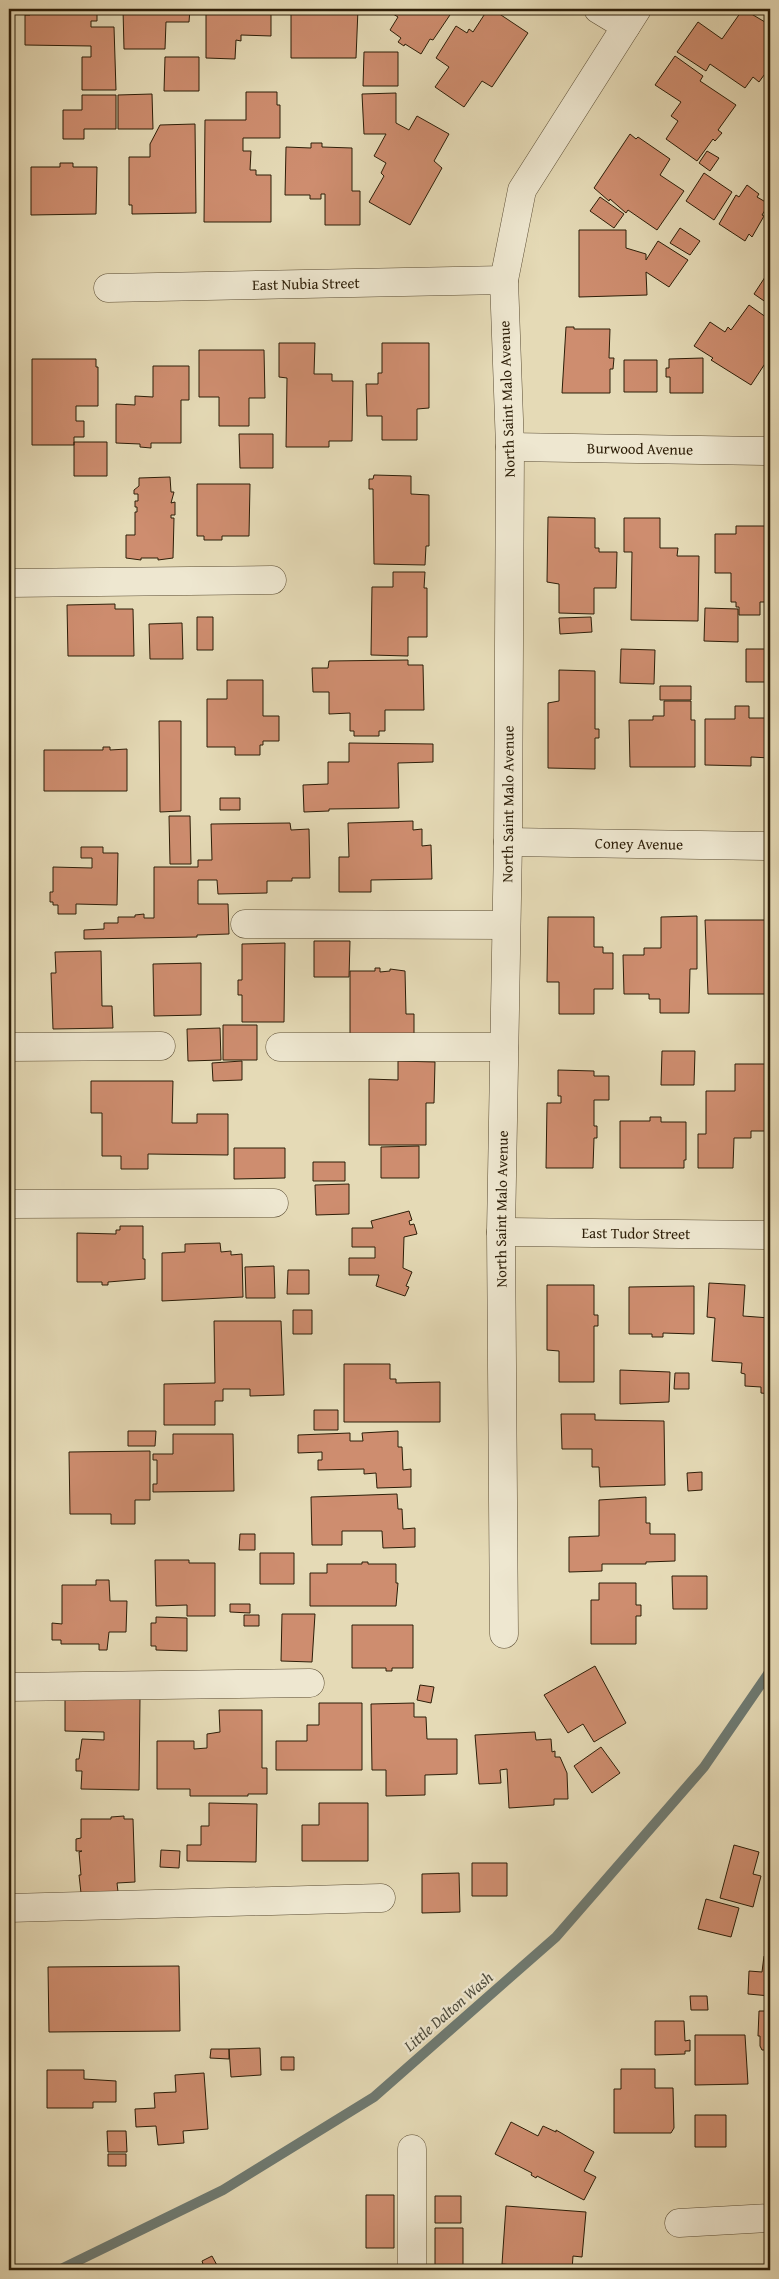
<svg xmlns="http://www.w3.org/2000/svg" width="779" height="2279" font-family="'Gentium Book Plus',serif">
  <rect width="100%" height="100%" fill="#e5dab6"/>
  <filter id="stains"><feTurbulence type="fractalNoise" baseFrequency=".004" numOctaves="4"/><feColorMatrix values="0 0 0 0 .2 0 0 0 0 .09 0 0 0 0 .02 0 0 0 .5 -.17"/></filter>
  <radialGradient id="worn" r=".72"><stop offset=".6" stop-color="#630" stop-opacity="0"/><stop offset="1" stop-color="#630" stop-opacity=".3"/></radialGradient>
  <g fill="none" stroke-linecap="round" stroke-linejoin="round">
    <path stroke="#6e7a72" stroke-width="10" d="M59,2270L223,2190L374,2097L556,1937L704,1767L770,1671"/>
  </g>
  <path fill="#ce8d6f" stroke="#2d1e08" d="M30,9H97V21H91V27H114L116,90H82V57H91V46L25,45V15H30Z
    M123,9H190L189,22H166L165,49H124Z
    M206,9H271V36L241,35V41L236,40L235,59L206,58Z
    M291,9H358L356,58H291Z
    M385,9H454L433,40L430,39L421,54L405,44L404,46L398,42L401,38L390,30L398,17Z
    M488,9H492L528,33L492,87L482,81L464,107L435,87L449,67L436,58L456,26L467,33L469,29L473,32Z
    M743,9L770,25V73L767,71L759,82L753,77L745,88L710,64L706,71L677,52L698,22L722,39Z
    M364,52H398V86H363Z
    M675,56L703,76L700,81L736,105L718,130L722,133L715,141L713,139L697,161L666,139L678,121L671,116L681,102L655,85Z
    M165,57H199V91H164Z
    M246,92H277V105H280V138H243V151H251L250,170H256V175H271V222H204L205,120H246Z
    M396,93V123L409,130L417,116L449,134L434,161L442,168L410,225L369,202L384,176L381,173L386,163L374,156L386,134H364L362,94Z
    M152,94L153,129H118V95Z
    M82,95H116V129H84V139H63V110H82Z
    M195,124L196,213L132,214V205H129V157H150V144L160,125Z
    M630,134L636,139L638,137L670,159L660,175L684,191L657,230L628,210L626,213L610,199L609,201L594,188Z
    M311,143H322V147L352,148V191H360V225H325V194H321V199H310V195H285L286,147L311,148Z
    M707,151L719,158L710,171L699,163Z
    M60,163H73V167H97L96,214L31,215V167H60Z
    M704,173L732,192L714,220L686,201Z
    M747,185L759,194L757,197L769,204L762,215L764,216L752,237L749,234L745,241L719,224L736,195L739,197Z
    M600,197L624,214L614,228L590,211Z
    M680,228L700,241L690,255L670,243Z
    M579,230H626V248L646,254V260L658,241L688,260L669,287L646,272L647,295L579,297Z
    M770,263V305L754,294L769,271L766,270Z
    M749,305L770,320V356L751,385L711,360L713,358L694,346L710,322L725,332L728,327L731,330Z
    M566,327H574V329H610L609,358H614L613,369H610V393H562Z
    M279,343H315L314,374H332V381H353L352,441H329V447H286L287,378L279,377Z
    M382,343H429V408L417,409V440H382V416H367L366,384H378V373H382Z
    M199,350H264L265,398H249V426H219V397H199Z
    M703,358V393H670V377H666V368H669V359Z
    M32,359H96V367H98V406H76V421H84V437H74V445H32Z
    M624,360H657V392H624Z
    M153,366H189V400H181V443H151V448L140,447V444L116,443V404L135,405V396L153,397Z
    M239,434H273V468H240Z
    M74,442H107V476H74Z
    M374,475L411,476V494L429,495V546H426L425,565L374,564L373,489H369V479H373Z
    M170,477L171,492H174L171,503L175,502V515H171V518H174L173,558L158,560V558H141V560L126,558V535H135V512H137V507H135V501H138V494H134V490L139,486V478Z
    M197,484H250L249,536H222V540H204V536H197Z
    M548,517L595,518V548H599V552H617L616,588H594V614L559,613V584L547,582Z
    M624,518H660V548H678L677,556H699L698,621L631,620L632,552H624Z
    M736,526H770V602H760V615H739V607H736V602H731V573H715V534H736Z
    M393,572H425L424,588H427V637H408V656L371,655L372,587H393Z
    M115,604V609H133L134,656H68L67,605Z
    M705,608L738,609V642L704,641Z
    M197,617H213V650H197Z
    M591,617L592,632L560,634L559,618Z
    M182,623L183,659H150L149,624Z
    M621,649L655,650L654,684L620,683Z
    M746,649H770V682H746Z
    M408,660V665H423L424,710H385V731H379V736H354V731H350V713L329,714V692H313L312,668H328L329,661Z
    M559,670L595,671V729H599V738H595V769L548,768V703L559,701Z
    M227,680H263V716H279V741H263V745H260V755H235V747H207V699H227Z
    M660,686H691V700H660Z
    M664,701H691V720H695V767H630L629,720H653V716H664Z
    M735,706H749V718H770V758L751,757V766L705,765V719H735Z
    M159,721H181V811L160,812Z
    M349,743L433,744V762L398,763L399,808L329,809V811L304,812L303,785L328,784V762H349Z
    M103,747H110V750L127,749V791H44V750H103Z
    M220,798H240V810H220Z
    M169,816H190L191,864H170Z
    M413,821V830L422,829V846L431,845L432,879L371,880V892H339V857H349L348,823Z
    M290,823L291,830L309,829L310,878H292V881H267V893L218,894L217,880H198V904H228L229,934L197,935V937L84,939V930L104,929V923H118V917H135V915L144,914V918H154V867H198V860H212L211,824Z
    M81,847H103V853H118L117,905L76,904V914H58V905H53V902H50V892H53V867L92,868V858H81Z
    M697,916V969H690L689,1013H660V999H649V994H624L623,955H644V948H661V917Z
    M548,917H594V947H603V953H613V989H594V1014H559V982H547Z
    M705,920H765V928H770V994H708Z
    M314,941H350L349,977H314Z
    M285,943L284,1022H242V995H238V980H242V944Z
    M101,951L102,1006H112L113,1028L53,1029L51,973H56L55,952Z
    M201,963V1015L154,1016L153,964Z
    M375,968H380V972L390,971V969L405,971L406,1014H414V1038H350V971H375Z
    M223,1025H257V1060H223Z
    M220,1028L221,1060L188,1061L187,1029Z
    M662,1051H695L694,1085H661Z
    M242,1061V1080L213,1081L212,1063Z
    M398,1061L435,1062L434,1103H426V1145H369V1079L398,1080Z
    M735,1064H770V1131H751V1138H734L733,1168H698V1134H706V1091H735Z
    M558,1070L594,1071V1076H609V1100H594V1126H597V1138H594L593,1168H546L547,1103H561V1096H558Z
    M91,1081H173L172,1123H197V1114H228V1155L148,1154V1169H121V1156H102V1113H91Z
    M650,1117H661V1122H686V1160H684V1168H620V1121H650Z
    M419,1146V1178H381V1147Z
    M234,1148H285V1178L234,1179Z
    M313,1162H345V1181H313Z
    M349,1184V1214L316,1215L315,1185Z
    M409,1211L412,1220L409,1221L410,1225L414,1224L417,1234L404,1237L403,1268L412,1272L406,1286L409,1287L405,1296L376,1286L379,1275H349V1258H375V1247H352V1228H373L371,1221Z
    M120,1226H143V1259H145V1279L108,1282V1285H102V1282H77V1233L116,1234V1230H120Z
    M220,1243L221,1252L231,1251V1255L242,1254L243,1297L162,1301V1253L185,1252V1244Z
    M274,1266L275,1298H246L245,1267Z
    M288,1270H309V1294H287Z
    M709,1283L745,1285L743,1316L770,1318V1394L761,1393V1387L745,1386V1374L741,1373L742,1363L712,1361L715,1318L707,1317Z
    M547,1285H594V1315H598V1326H594V1382H559V1351L547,1350Z
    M694,1286V1334L663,1333V1337H652V1334H629V1287Z
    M293,1310H312V1334H293Z
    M214,1321H281L284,1395L250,1396V1389H223V1401H215V1425H164V1384L215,1383Z
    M344,1364H390V1379H396V1383L440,1382V1422H344Z
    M620,1370L670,1372L669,1402L620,1404Z
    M675,1373H689V1389H674Z
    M314,1410H338V1430H314Z
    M561,1414H595V1420L664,1421L665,1485L600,1487L599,1467H592V1449H562Z
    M128,1431H156L155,1446H128Z
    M398,1431V1447H402L403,1470L411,1469V1487L377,1488L376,1473L364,1474V1469L318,1470V1460H322V1452L298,1453V1435L350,1433V1441H363L362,1433Z
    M173,1434H233L234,1491L153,1492V1484H157V1460H153V1454H173Z
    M150,1451V1500H135V1524H111V1514H70L69,1452Z
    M702,1472V1490L688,1491L687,1473Z
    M397,1494L398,1509H402L403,1529L415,1528V1547L383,1548L382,1531H342V1545H312L311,1497Z
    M646,1497V1523H650V1534H675V1561L646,1562V1564H602V1571L569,1572V1537L599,1536V1500Z
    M240,1534H255V1550H239Z
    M260,1553H294V1584H260Z
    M155,1560H189V1563H215V1616H187V1605L156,1606Z
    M362,1562H368V1564H396V1583H398L396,1606H310V1573H327V1564H362Z
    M672,1576H707V1609H673Z
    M96,1580H109L110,1601H127L126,1632H109L107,1650H99V1644H61V1640H52V1623L62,1624V1585H96Z
    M599,1583H636V1605H641V1616H636V1644H591V1600H599Z
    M230,1604H250V1613L230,1612Z
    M282,1614H315L312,1662L281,1661Z
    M244,1615H259V1626H244Z
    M156,1617L187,1618V1651L156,1650V1646H151V1623H156Z
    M352,1625H413V1668H392V1671H386V1668H352Z
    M595,1666L626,1723L594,1742L583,1724L568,1733L544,1695Z
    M420,1685L434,1687L431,1703L417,1700Z
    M65,1697L140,1698L139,1790L81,1789L82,1771H76V1759H79L82,1739L104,1740V1732L65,1731Z
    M319,1703H362V1770H276V1741H307V1725H319Z
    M414,1703V1717H426L427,1739H457V1774L425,1775V1795L386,1796V1770H372L371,1704Z
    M219,1710H262V1768H267V1794H248V1796H190V1789H157V1741H194V1749L207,1748V1734L220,1732Z
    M535,1732L536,1740L551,1739L552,1752L555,1751V1757H560L567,1773L568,1799H554V1805L509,1808L507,1769L500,1770L501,1783L479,1784L475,1735Z
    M601,1747L620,1773L592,1793L574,1766Z
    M209,1803L257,1804L256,1862L187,1861V1845H201V1826H209Z
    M319,1803H368V1861H302V1825H319Z
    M124,1816V1819H133L135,1882L117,1883L118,1892L81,1893L79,1875H81L79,1852L82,1851H76V1839L81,1838V1819H111V1817Z
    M734,1845L759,1852L753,1874L761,1876L753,1907L720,1898Z
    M161,1850L180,1851L179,1868L160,1867Z
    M472,1863H507V1896H472Z
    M459,1873L460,1912L422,1913V1874Z
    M706,1899L739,1908L731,1937L698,1929Z
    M769,1935L770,1996L748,1994L749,1971L762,1972L764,1956H768Z
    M179,1966L180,2031L49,2032L48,1967Z
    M690,1996H707L708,2010H691Z
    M759,2011H770V2058L769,2050H762L760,2046V2036H758Z
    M655,2021H684L685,2041L690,2040V2051H685V2054L655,2055Z
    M695,2035H745L748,2084L695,2085Z
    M260,2048L261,2075L231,2077L229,2049Z
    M211,2049H229V2059L210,2058Z
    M281,2057H294V2070H281Z
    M621,2069H655V2088H673L674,2128L671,2133H614V2089H621Z
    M47,2070H84V2079L116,2081V2102H93V2108H47Z
    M204,2073L208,2129L183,2131L184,2143L158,2145L156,2126L136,2127L135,2109L155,2108L154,2093L176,2092L175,2075Z
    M695,2115H726V2147H695Z
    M769,2120H770V2159Z
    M511,2122L538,2136L543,2126L556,2132V2130L594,2152L584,2171L596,2177L584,2200L537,2176L536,2178L531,2175L532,2173L495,2154Z
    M107,2131H126L127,2152H108Z
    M108,2154H126V2166H108Z
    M366,2195H394V2248H366Z
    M435,2196H461V2223H435Z
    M506,2206L586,2212L582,2257L573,2256L572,2270L535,2269V2267L502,2264Z
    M435,2228H463V2270H435Z
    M212,2256L219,2269L227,2265L230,2270H195L203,2264L202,2261Z"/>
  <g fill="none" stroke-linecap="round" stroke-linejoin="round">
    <defs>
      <g id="minor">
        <path d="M598,9L626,26"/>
        <path id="s1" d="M108,288L504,280"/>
        <path id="s2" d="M510,447L770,451"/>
        <path d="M9,583L272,580"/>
        <path id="s3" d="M508,842L770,846"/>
        <path d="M245,924L506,925"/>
        <path d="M9,1047L161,1046"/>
        <path d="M280,1047H504"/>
        <path d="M9,1204L274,1203"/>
        <path id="s4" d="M501,1232L770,1235"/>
        <path id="s5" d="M504,1634L501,1232L508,842L510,447L504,280L522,190L637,9"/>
        <path d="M9,1687L310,1683"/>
        <path d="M9,1908L381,1898"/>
        <path d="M679,2223L770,2218"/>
        <path d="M412,2270V2149"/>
      </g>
    </defs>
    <use href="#minor" stroke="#5b4d34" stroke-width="29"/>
    <use href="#minor" stroke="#eee7d0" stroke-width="28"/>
  </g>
  <g text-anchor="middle" stroke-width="4.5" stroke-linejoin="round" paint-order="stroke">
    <g font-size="15" fill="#2d1e08" stroke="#eee7d0">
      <text dy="5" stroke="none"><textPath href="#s1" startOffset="198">East Nubia Street</textPath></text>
      <text transform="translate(507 399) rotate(-92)" y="5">North Saint Malo Avenue</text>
      <text dy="5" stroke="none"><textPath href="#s2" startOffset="130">Burwood Avenue</textPath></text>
      <text dy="5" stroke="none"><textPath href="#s5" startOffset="830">North Saint Malo Avenue</textPath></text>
      <text dy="5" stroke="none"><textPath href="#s3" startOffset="131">Coney Avenue</textPath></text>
      <text dy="5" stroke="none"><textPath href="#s5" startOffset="425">North Saint Malo Avenue</textPath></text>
      <text dy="5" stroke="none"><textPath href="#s4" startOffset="135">East Tudor Street</textPath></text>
    </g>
    <g font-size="16" font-style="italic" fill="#4e4c3d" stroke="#eee7d0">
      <text transform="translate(448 2011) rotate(-41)" y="6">Little Dalton Wash</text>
    </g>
  </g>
  <rect width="779" height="2279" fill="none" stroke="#e5dab6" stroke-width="30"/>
  <rect x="10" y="10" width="759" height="2259" fill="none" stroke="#2d1e08" stroke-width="2.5"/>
  <rect x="15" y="15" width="749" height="2249" fill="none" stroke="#2d1e08"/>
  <rect width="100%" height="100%" filter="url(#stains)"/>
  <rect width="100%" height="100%" fill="url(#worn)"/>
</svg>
